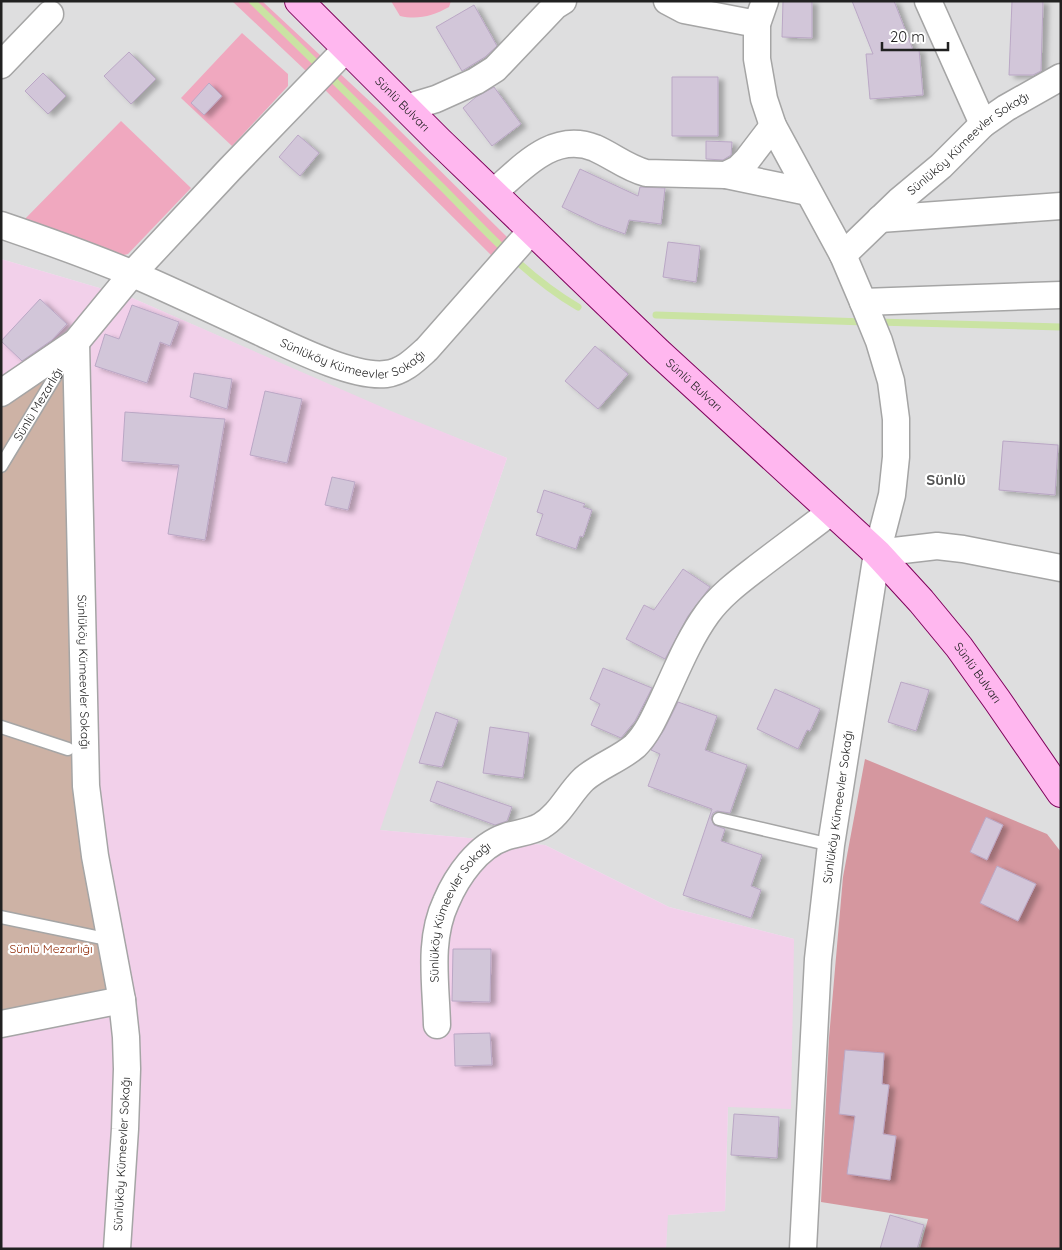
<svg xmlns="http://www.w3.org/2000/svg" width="1062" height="1250" font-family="Quicksand,sans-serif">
  <defs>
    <filter id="shadow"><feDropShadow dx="5.5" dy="3" stdDeviation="2.5" flood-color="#0004"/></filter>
  </defs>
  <rect width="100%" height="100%" fill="#f0e6f2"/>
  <path fill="#dededf" d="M1,1H1061V1249H666L667,1215L725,1211L728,1107L794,939L669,907L545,845L379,830L507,458L391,412L130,297L1,259Z"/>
  <path fill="#f2d0ea" d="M1,259L130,297L391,411L507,458L380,830L545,845L669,907L794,939L791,1109L728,1107L725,1211L668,1215L666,1249H1Z"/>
  <path fill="#f0a8bf" d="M232,1H262L378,109L509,239L494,258L305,70Z
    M391,1H451L449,7C433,16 418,20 400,16Z
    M242,33L288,74V86L232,146L181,98Z
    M121,121L191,188L128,254L112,258L21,223Z"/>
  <path fill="#d5979f" d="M865,759L1047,834L1061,852V1249H920L928,1219L821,1202L829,1038L843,877Z"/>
  <path fill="#cdb2a5" d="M56,368L67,382L109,988L1,1014V405Z"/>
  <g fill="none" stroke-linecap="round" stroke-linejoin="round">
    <path stroke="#cae3a3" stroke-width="7" d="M252,1C316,62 379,125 442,187C484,229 526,277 578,307
      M656,315L865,322
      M876,322L1061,327"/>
  </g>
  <path fill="#d2c6d9" stroke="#baa7c5" filter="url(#shadow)" d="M783,1H812V38L782,37Z
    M852,1H894L913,50L919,49L923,95L870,99L866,54H873Z
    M1012,1H1043L1041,71L1033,75H1009Z
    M474,5L497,46L485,57L462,71L436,27Z
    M129,52L156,79L131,104L104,76Z
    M43,73L66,96L48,114L25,91Z
    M672,77H718V136H672Z
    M209,83L222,96L204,115L191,103Z
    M494,87L521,124L492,146L463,108L476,97Z
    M298,135L319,153L300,176L279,157Z
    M706,141L732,142L731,155L723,160L706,159Z
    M580,169L638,196L640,187L665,188L661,224L629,220L625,234L597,224L562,207Z
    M668,242L700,246L696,282L663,277Z
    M40,299L67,324L52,340L22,361L1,341Z
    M132,305L179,322L170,346L160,342L147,383L95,366L105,334L119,339Z
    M595,346L628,374L598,409L565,381Z
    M194,373L232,379L227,409L190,397Z
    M265,391L302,399L287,463L250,455Z
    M125,412L225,419L205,540L168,534L179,465L122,461Z
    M1003,441L1058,445L1055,495L999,490Z
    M332,477L355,482L348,510L325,505Z
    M544,490L585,504L583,507L592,510L583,537L580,536L576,549L536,535L543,514L537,512Z
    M683,569L710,587L688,616L665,659L626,639L644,605L654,610Z
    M603,668L652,688L635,721L621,738L591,725L600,704L590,699Z
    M901,682L929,690L916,731L888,722Z
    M775,689L820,709L810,731L807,730L798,749L757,729Z
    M678,702L717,716L705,750L747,765L730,813L717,811L713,813L711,818L714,825L725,829L721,841L762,855L751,886L761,890L751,918L683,895L712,809L648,786L660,754L651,750L664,730Z
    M436,712L458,720L442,767L419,763Z
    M490,727L529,733L523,778L483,773Z
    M437,781L512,807L507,821L495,825L430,801Z
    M986,817L1003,825L987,860L970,852Z
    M997,866L1036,884L1018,921L980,903Z
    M453,949H491L490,1002L452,1001Z
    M490,1033L492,1065L455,1066L454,1034Z
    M845,1050L884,1053L882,1084L889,1085L883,1134L896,1136L890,1180L847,1174L855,1116L839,1114Z
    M734,1114L779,1117L777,1158L731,1155Z
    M890,1215L924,1225L917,1249H880Z"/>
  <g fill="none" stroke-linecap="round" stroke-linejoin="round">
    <defs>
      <g id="service">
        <path id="s1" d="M1,466L68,355"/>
        <path d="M1,727L68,749"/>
        <path d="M719,819L831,845"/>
        <path d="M1,917L111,940"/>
      </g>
      <g id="minor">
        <path d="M667,1L684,10L757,24"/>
        <path d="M765,1L757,24V59L764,99L773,126L843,255L863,302L879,341L891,381L896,419V457L892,495L877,553L831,845L818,959L803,1249"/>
        <path d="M928,1L983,124"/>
        <path d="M1,65L50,14"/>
        <path d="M406,108L436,99L476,81L495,69L555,6L563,1"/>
        <path d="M726,175L808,192"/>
        <path d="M493,193C522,168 553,131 595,148C613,156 627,168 646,173L726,175L738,169L747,160L773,126"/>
        <path d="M880,219L1061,206"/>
        <path id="s2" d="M1,225C45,240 90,256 133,274C177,293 221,314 264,334C294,348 354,378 386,374C403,372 415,360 427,349L532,230"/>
        <path id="s3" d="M843,255L899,201L941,166L983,124L1006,108L1061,77"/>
        <path d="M863,302L1061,295"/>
        <path id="s4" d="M76,342L86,786L95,856L122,1000L126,1037L127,1069L125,1129L117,1249"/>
        <path d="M1,393L76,342L132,274L230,169L346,49"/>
        <path d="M877,553L937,546L963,549L1061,568"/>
        <path d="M1,1024L122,1000"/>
        <path id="s5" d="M437,1025C436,984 428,940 446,902C457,876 478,846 505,837C517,833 531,832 541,826C560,815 569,793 584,779C599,766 620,759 635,746C648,733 656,714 664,697C677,669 689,639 707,614C719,597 737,583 754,570C780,550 806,531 832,511"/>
      </g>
      <g id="secondary">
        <path id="s6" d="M299,1L439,141L658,352L877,553L921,601L959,647L997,700L1061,793"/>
      </g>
    </defs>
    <use href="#service" stroke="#a5a5a5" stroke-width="15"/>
    <use href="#minor" stroke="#a5a5a5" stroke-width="29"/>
    <use href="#secondary" stroke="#7f005b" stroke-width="30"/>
    <use href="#service" stroke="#fff" stroke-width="12"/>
    <use href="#minor" stroke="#fff" stroke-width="26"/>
    <use href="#secondary" stroke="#ffb7ef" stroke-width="28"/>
  </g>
  <g text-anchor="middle" stroke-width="4.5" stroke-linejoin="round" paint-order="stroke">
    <g font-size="12" fill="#212121" stroke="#fff">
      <text dy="4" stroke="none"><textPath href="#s6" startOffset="146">Sünlü Bulvarı</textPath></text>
      <text dy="4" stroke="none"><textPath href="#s3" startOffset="168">Sünlüköy Kümeevler Sokağı</textPath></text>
      <text dy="4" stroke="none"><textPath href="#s2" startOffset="381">Sünlüköy Kümeevler Sokağı</textPath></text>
      <text dy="4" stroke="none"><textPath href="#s6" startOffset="551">Sünlü Bulvarı</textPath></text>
      <text dy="4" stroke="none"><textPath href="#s1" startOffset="72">Sünlü Mezarlığı</textPath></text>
      <text dy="4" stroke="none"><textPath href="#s4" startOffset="330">Sünlüköy Kümeevler Sokağı</textPath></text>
      <text dy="4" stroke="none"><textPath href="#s6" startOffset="956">Sünlü Bulvarı</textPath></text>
      <text transform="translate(838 807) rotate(-82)" y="4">Sünlüköy Kümeevler Sokağı</text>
      <text dy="4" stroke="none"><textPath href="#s5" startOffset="120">Sünlüköy Kümeevler Sokağı</textPath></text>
      <text transform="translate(122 1154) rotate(-87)" y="4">Sünlüköy Kümeevler Sokağı</text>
    </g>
    <g font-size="12" fill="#8d2501" stroke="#fff">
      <text x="51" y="953">Sünlü Mezarlığı</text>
    </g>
    <g font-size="15" font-weight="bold" fill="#545454" stroke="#fff">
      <text x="946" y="485">Sünlü</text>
    </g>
  </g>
  <rect width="1062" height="1250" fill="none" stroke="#212121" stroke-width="5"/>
  <path d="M882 42v8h66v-8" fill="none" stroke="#212121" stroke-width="2.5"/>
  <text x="890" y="42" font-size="15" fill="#212121" stroke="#ffffff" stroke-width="4" paint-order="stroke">20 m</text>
</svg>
